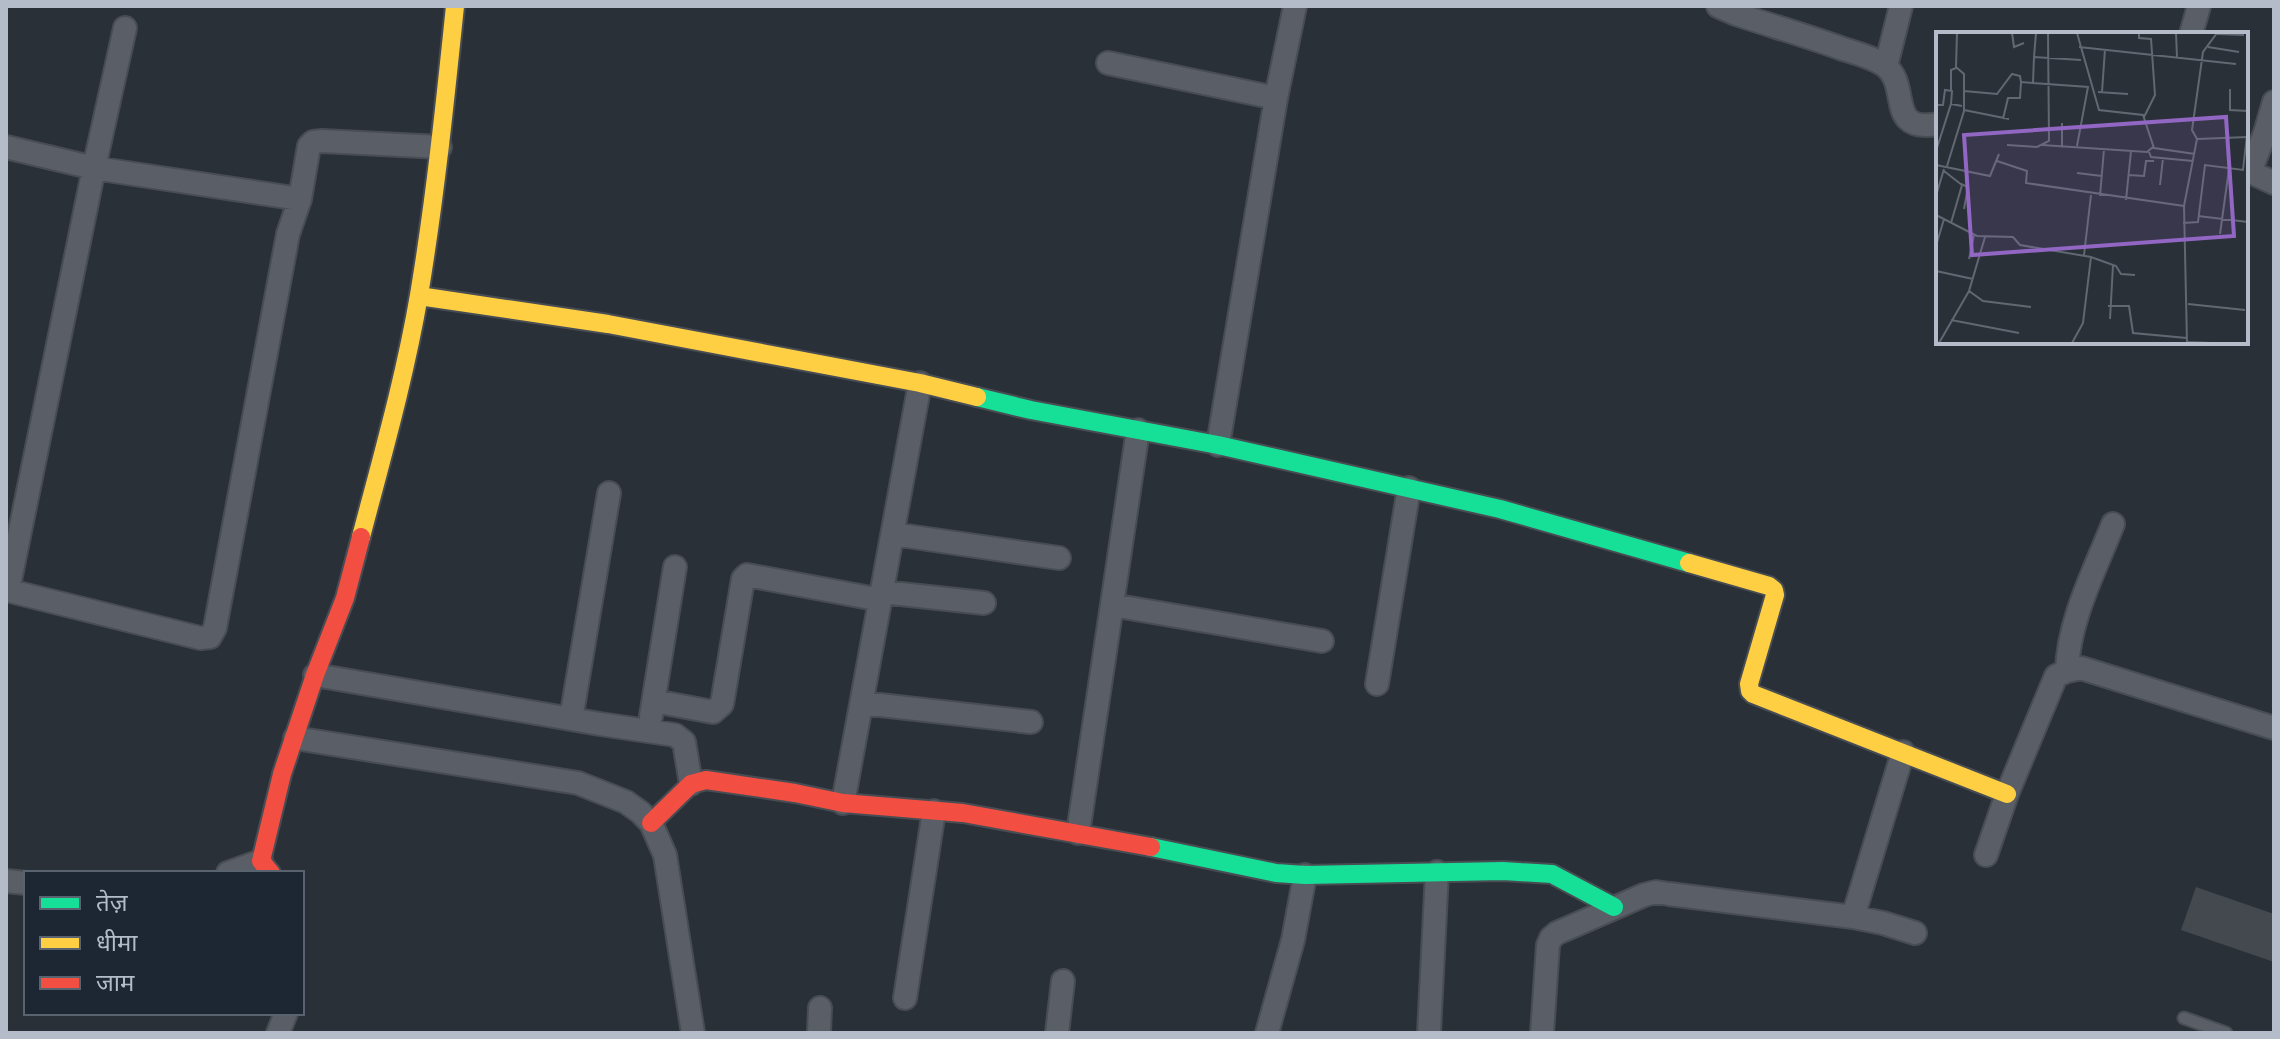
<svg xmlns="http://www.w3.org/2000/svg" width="2280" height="1039" font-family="Jost,'Noto Sans Devanagari',sans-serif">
  <rect width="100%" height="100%" fill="#2a3038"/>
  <path fill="#444950" d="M2196,887L2274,914V962L2181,930Z"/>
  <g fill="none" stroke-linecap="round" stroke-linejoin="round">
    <defs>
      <path id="lane" d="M2184,1018L2226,1033"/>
      <path id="street" d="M1718,6L1736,14C1772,26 1808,36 1843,49C1856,53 1872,57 1884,65C1912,85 1884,133 1938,124
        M2191,34L2199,6
        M1108,63L1276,98
        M1886,66L1901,6
        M6,147L94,168L300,199
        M2246,170L2274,183
        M2250,172L2265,133L2274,102
        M1218,445L1276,98L1295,6
        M893,534L1059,558
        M6,590L200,638L210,637L215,628L288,234L300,199L309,146L313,142L322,141L440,147
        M8,590L94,168L125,28
        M882,592L984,603
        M1112,605L1322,641
        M2067,671C2068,621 2095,570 2113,524
        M315,675L600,724L675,735L684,742L691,784
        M1377,684L1409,488
        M654,701L713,712L722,704L743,579L747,575L881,600
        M862,703L1031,722
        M651,716L675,567
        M571,719L609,493
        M295,738L578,783L626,802L640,812L651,823L665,855L693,1033
        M843,803L920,383
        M1078,833L1138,430
        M1986,855L2007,794L2056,676L2067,671L2081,668L2274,728
        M228,873L261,861
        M6,881L26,883
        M1853,917L1903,752
        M905,998L934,811
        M278,1033L286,1013
        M819,1033L820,1008
        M1057,1033L1063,981
        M1267,1033L1293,940L1305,875
        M1429,1033L1437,872
        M1542,1033L1548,945L1551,938L1557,933L1644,895L1656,892L1669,894L1853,917L1883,923L1915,933"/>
      <path id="fast" d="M977,397L1031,410L1218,445L1500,509L1689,563
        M1151,847L1276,873L1305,875L1503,871L1552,874L1614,907"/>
      <path id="slow" d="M419,296L608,324L920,383L977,397
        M361,537C382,457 405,377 419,295C435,199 445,103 455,6
        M1689,563L1769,586L1774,590L1775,595L1749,684L1750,691L1753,694L2007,794"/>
      <path id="jam" d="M651,823L691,784L706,780L795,793L843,803L963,813L1151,847
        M271,873L261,861L282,774L315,675L345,598L361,537"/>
    </defs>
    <use href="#lane" stroke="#484c53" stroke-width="15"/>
    <use href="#street" stroke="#484c53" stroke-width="26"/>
    <use href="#fast" stroke="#484c53" stroke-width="22"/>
    <use href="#slow" stroke="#484c53" stroke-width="22"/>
    <use href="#jam" stroke="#484c53" stroke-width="22"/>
    <use href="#lane" stroke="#5a5e66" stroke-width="11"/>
    <use href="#street" stroke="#5a5e66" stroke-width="22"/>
    <use href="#fast" stroke="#16e098" stroke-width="18"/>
    <use href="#slow" stroke="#ffcf43" stroke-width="18"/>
    <use href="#jam" stroke="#f24e42" stroke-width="18"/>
  </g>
  <g transform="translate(1936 32)">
    <rect width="312" height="312" fill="#2a3038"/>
    <path fill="none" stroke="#616872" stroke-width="2" d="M76,1L78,15L88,11M141,1L163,78L207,83L218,116L259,122M203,1V6L215,7L219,63L208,85M240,1L241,25M281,2L308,3M143,15L300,32M272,15L303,20M98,25L100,1M145,28L98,25L97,51L153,55M294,57V78L312,79M15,58V38L20,36M28,59L61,62L76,42L84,44L85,50M162,60L192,62M166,60L169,17M0,73H7L9,58L16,59L15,72M28,78L73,87M67,87L72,66H84L85,50L97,51M126,91V116M261,107L312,105M71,113L101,115L113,109L112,1M106,113L211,120L217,115M141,114L152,55M0,119L15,72L26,74M213,120L215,125L257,129M61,129L91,139L90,151L248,174M0,133L54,144L63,122M11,134L28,79V42L20,35L21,1M8,139L26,153L15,191M141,141L166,144M192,143L208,144L210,129H218M25,152L32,155L28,177M224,153L227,126M0,164L8,137M164,164L168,117M190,168L195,119M0,183L41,204L77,205L84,213L155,225L180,234L185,242L199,243M262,184L312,190M247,191L262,190L269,133L307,138L312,94M284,202L293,137M0,214L8,187M148,223L155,163M33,227L38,203M0,239L37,247M33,259L47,269L95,275M252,272L309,278M172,274H193L197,301L251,306M174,287L177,233M15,288L83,301M251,310L275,311M3,311L33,259L49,205M136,311L147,291L155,225M251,311L248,174L261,107L256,98L267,20L281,1"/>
    <path fill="#9266c3" fill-opacity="0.15" stroke="#9266c3" stroke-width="4" d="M290,85L298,204L36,223L28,103Z"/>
    <rect width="312" height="312" fill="none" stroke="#b4bcc9" stroke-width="4"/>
  </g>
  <rect width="2280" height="1039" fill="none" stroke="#b4bcc9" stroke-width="16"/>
  <rect x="24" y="871" width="280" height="144" fill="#1d2633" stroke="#59626f" stroke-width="2"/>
  <rect x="40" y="897" width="40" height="12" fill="#16e098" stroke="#59626f" stroke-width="2"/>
  <text x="96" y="911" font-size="24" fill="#b4bcc9">तेज़</text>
  <rect x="40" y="937" width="40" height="12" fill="#ffcf43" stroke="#59626f" stroke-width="2"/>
  <text x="96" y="951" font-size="24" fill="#b4bcc9">धीमा</text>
  <rect x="40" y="977" width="40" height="12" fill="#f24e42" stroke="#59626f" stroke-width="2"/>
  <text x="96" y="991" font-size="24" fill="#b4bcc9">जाम</text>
</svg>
